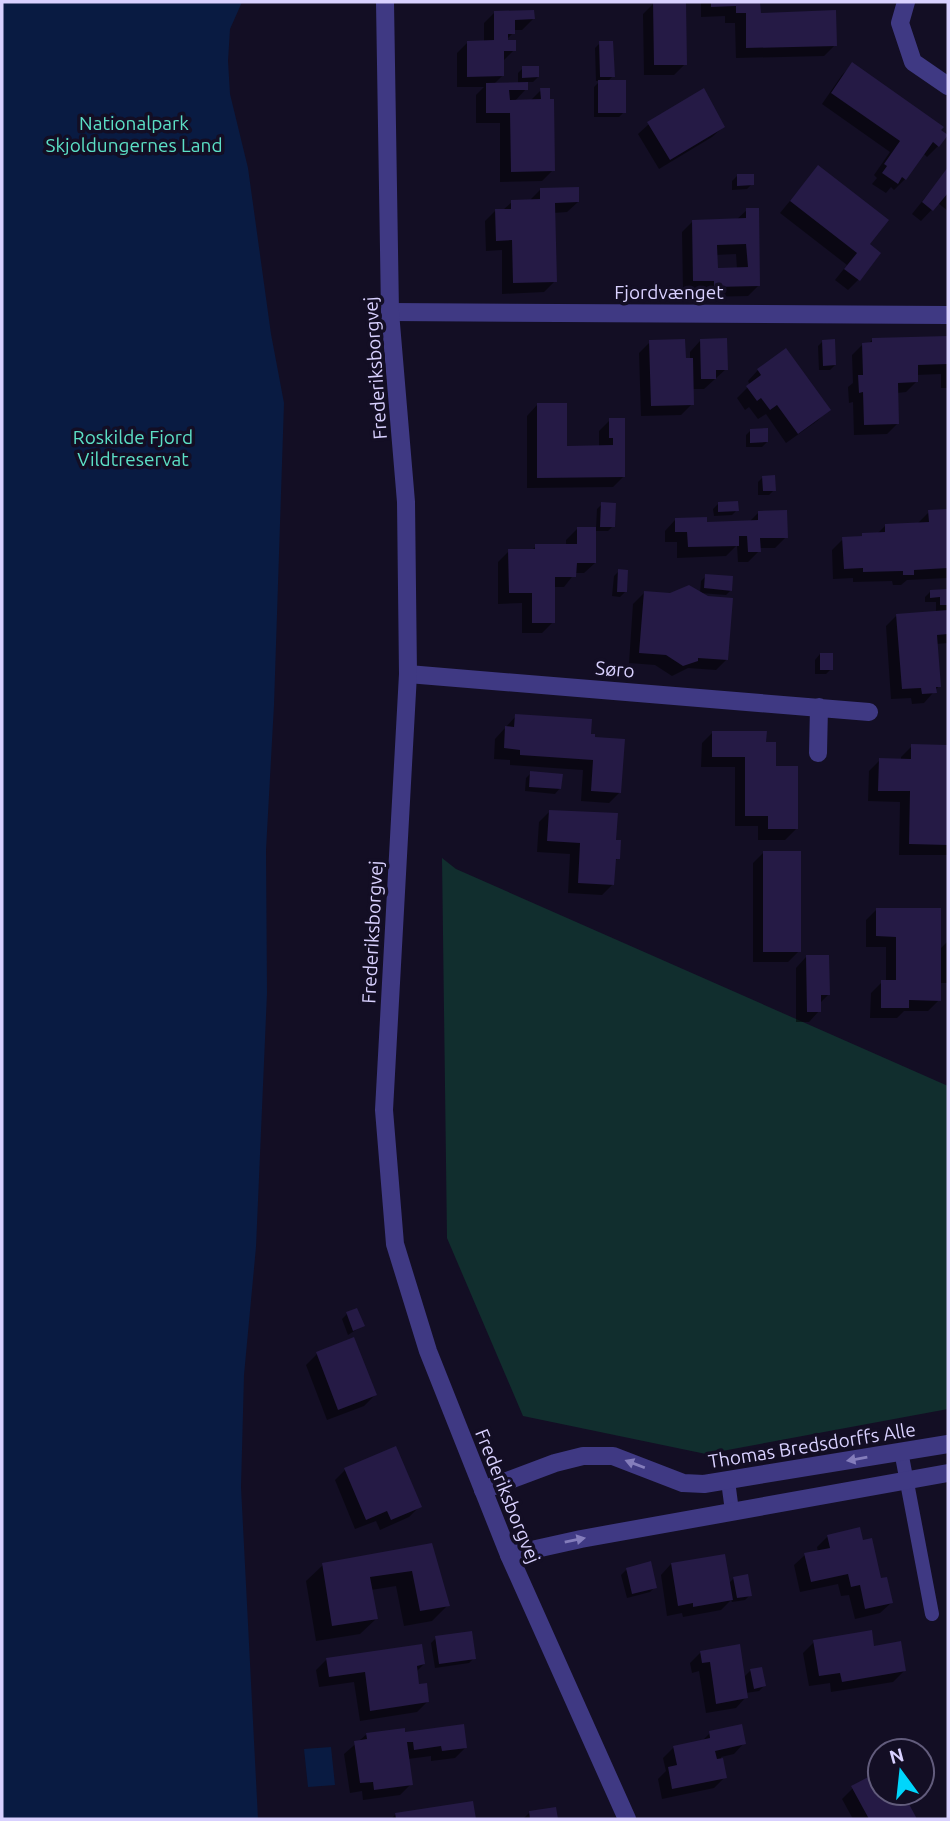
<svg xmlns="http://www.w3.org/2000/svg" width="950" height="1821" font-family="Ubuntu,sans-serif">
  <rect width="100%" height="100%" fill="#130e24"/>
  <path fill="#112e2e" d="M442,858L456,869L948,1086V1409L706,1454L523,1416L447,1238Z"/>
  <path fill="#091b42" d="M2,2H242L230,29L228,61L230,94L248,168L271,334L284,403L274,705L266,850L267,993L256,1247L244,1375L241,1487L258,1819H2Z
    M331,1747L335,1785L308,1787L304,1749Z"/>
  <path fill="#0007" fill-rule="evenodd" d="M701,2H759V14L835,45L824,56L736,58L735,23H725V16L701,17Z
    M654,3L685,64L674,75H644L643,14Z
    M495,12L533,19L522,30H513V33L504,42L514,50L502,62L503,75L494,84H518V73L523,68L538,77L533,82H526V89L514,102L530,101L541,90L553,170L542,181L500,182V123H476V95L484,87H457V53L468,42H484V23Z
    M600,43L613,76L607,82L624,112L619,117H594V87L600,81H596L595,48Z
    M852,65L938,146L927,157L923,153L905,179L894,190L891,187L886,193L872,184L877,178L874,175L890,152L822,104L842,75Z
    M649,124L723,127L712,137L659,169L638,134Z
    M818,167L867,245L858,280L848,290L835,280L847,265L780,213Z
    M948,169V211L938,203L921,221L912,214Z
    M737,176L752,184L747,189L732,190V181Z
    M540,190L578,202L567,212L553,213L555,281L544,292L502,294V250L486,251L485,221L496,210H503L512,202L529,201Z
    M747,210L759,285L748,296L704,297L703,291H683L682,232L693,221L736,220ZM736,254L737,269H716L715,255Z
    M948,338V388H941V374L916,375L917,381L906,392L897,393L898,423L887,434L854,435L853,402L849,403L848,387L853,383L852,355L863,344H868L872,340Z
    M700,341L726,369L704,389H692V404L681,415L641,416L639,353L650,342L684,360H690V352Z
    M823,341L835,365L830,370H819L818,346Z
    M758,370L828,410L817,421L786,443L766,414L758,419L749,407L745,410L737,398L750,385L748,381Z
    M537,405L565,447H599V431L610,420L624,476L613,487L527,488V416Z
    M751,430L767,442L762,447H746V435Z
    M763,477L774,490L769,495H758V482Z
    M602,504L613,526L608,531H595V563L584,573H575L564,587H553V622L542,633H522V603L498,604V562L509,551H531L536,546H566V540L577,529L596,528L597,509Z
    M718,504L737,510L732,515L714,516L713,509Z
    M948,511V578L907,580L901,585H893L892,581L853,582V578L833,579L832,550L843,539L877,534L885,526L918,523L929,512Z
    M759,512L786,537L775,548H759V551L748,562H738L737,545L726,556L677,558V542H665V531L675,520L705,524L749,522Z
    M619,571L625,592L620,597L612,596L614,576Z
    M706,576L731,590L726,595L700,593L701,581Z
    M948,591V643L936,644L939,686L924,703L912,704L911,698L891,699L886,626L897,615L936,613V602H925V597L930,592Z
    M644,593L727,659L716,670L688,668L672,676L655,665L629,663L633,604Z
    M820,654L831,669L826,674H815V660Z
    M516,716L589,735L619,793L609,803L581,801L583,770L510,765V760L494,759L495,739Z
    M713,732L765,744L796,829L785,840H758V826H735V767H701L702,743Z
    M912,746L948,747V855H899L900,802L868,801L869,771L880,760H901V757Z
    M531,773L560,788L555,794L525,791L526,778Z
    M550,811L614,841L618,858L614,862L613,884L602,895L568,893L570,854L537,852L539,822Z
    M764,852L799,951L788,962H753V863Z
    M877,909L939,950L948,941V983H939V1000L928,1011H904L897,1018H870L871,993L882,982H886V947H866V920Z
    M806,957L828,995L819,1004V1011L809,1022H796V968Z
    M347,1314L362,1326L348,1335L342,1319Z
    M317,1354L375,1395L364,1406L327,1420L306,1365Z
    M345,1470L420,1506L409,1517L380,1530L376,1521L355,1529L335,1480Z
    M828,1536L861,1542L891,1603L880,1613L855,1619L849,1595L841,1596L838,1584L800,1592L794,1565L805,1555L818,1552L817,1547Z
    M431,1545L448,1605L432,1621L404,1626L396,1586L371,1590L377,1618L360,1634L316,1641L306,1581L323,1565Z
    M671,1564L729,1583L734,1578L750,1595L745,1600L732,1602L731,1600L721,1610L683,1617L682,1613L667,1616L661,1575Z
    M626,1570L655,1587L650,1592L627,1598L621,1575Z
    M436,1638L474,1658L469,1663L435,1668L431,1643Z
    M814,1642L904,1671L893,1682L831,1692L830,1683L809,1686L803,1653Z
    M701,1652L743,1678L751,1670L764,1686L759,1691L746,1693V1697L736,1708L706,1713L699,1671L692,1673L690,1663Z
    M327,1659L424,1664L416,1672L418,1686L428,1701L417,1712L360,1721L354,1682L319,1687L316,1670Z
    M710,1733L744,1743L734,1754L721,1757L725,1777L714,1788L662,1799L658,1779L666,1771L663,1758L674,1747L701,1742Z
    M367,1734H404L466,1747L455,1758L431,1761V1756L408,1759L411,1784L400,1795L363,1800L362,1791L350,1793L344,1754Z
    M880,1773V1793H901L915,1819H853L842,1799L853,1788Z
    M471,1803L474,1819H391L396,1814Z
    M555,1809L556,1819H523L530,1812Z"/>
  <path fill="#251a45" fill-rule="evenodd" d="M653,2H686L687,65H654Z
    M711,2H760L761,13L836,10L837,46L746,48V13H736V6L711,7Z
    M534,10L535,19L515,20V34H508V40H516V51H504V76L467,77V41L494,40V11Z
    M599,41H613L615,77H600Z
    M852,62L944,127L941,130L948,135L939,147L933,142L906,180L902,177L898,184L882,173L887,166L884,164L900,141L831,93Z
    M522,66H539V77L522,78Z
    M598,80H626V113H598Z
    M528,82V90H509L510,100L541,99L540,88H550V99H554L555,171L511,172L510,113H486V83Z
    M704,88L725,127L670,160L647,122Z
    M818,165L889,220L870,244L881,253L860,281L844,269L857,253L790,201Z
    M948,167V193L933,211L922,202Z
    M737,174H754V185L737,186Z
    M579,187V202L555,203L557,282L513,283L512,240L496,241L495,209H511V200L540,199V188Z
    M746,208H759L760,286L714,287V281H693L692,220L746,218ZM746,244L748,267L718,268L717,245Z
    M948,336V364L918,365V382L898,383L899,424L864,425L863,392L859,393L858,375H863L862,343L872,342V338Z
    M727,338L728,370H716V379H701L700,339Z
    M685,339L686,358H693L694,405L651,406L649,340Z
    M835,339L836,365L823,366L822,340Z
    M786,348L831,410L798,434L777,405L770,410L761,398L757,401L746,386L761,375L757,369Z
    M537,403H567V446L613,445V438H609V418H625V477L537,478Z
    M768,428V442L750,443V429Z
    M775,475L776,491H763L762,476Z
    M738,501L739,511L718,512V502Z
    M601,502L616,503L615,527H600Z
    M948,509V568L914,570V575H903V571L863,572V568L844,569L842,537L862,536V533L885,532V524L929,522L928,510Z
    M787,510L788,538H760L761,552H748L747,536H739V546L688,547L687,532H675V518L707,517V522L758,520V511Z
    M577,527H596V563H577L576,577H555V623H532V593H509L508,549H535V544H577Z
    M618,569L628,570L627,592H617Z
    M705,574L733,576L732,591L704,588Z
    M689,585L708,596L733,598L728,660L698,658V661L683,666L666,655L639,653L644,591L670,593Z
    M948,589V605H940V597L930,598V590Z
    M948,610V634L937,635L941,687H936L937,693L922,694L921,688L902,689L896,614Z
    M820,653H833V670H820Z
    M515,714L592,719L591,734H595V737L625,739L621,793L591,791L593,760L520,755V750L504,748L505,726L514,727Z
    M712,731H767L766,742H776V766H798V829H768V816H745V757H712Z
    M911,744L948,745V845L909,844L910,791H878L879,758L911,759Z
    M530,771L563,774L561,789L529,787Z
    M549,810L618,813L616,840H621L620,859H616L614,885L578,883L580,843L547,841Z
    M763,851H801V952H763Z
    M876,908H941V1001L909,1000V1008H881V980H896V937L876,936Z
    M806,955H829L830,995H821V1012H807Z
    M357,1308L365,1326L353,1331L346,1312Z
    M354,1337L377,1395L338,1410L316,1352Z
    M396,1446L422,1507L391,1520L387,1511L366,1520L344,1468Z
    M860,1527L863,1540L872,1538L881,1578L887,1577L893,1603L865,1609L860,1585L851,1587L848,1574L811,1582L804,1553L830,1548L827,1535Z
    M432,1543L450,1606L420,1611L412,1571L370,1577L378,1619L332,1626L322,1563Z
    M725,1554L733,1600L693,1607V1603L678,1606L671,1563Z
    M651,1561L657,1588L632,1594L626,1568Z
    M748,1574L752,1596L737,1598L733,1577Z
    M872,1630L874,1646L901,1641L906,1671L842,1682L840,1673L819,1676L813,1640Z
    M472,1631L476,1659L439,1664L435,1636Z
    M422,1644L425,1664L417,1666L419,1684L427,1683L429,1702L370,1711L365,1672L329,1677L326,1658Z
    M740,1644L748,1698L716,1704L710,1662L702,1663L700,1651Z
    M762,1667L766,1686L754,1689L750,1669Z
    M464,1724L467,1748L442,1751L441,1746L414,1750L413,1742H407L413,1785L374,1790L373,1782L360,1783L354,1741L367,1739L366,1733L405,1728V1732Z
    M742,1724L746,1744L715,1751L717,1759L723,1758L727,1778L672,1789L668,1767L677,1765L673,1746L710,1738L709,1731Z
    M880,1771V1793H903L917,1819H869L851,1786Z
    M473,1801L476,1819H396L395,1813Z
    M556,1807L558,1819H530L529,1811Z"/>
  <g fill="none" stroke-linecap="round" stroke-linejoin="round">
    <path stroke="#3f3983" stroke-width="14" d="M901,1451L932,1614
      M728,1481L732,1511"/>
    <path stroke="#3f3983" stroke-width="18" d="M906,2L900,23L913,62L948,86
      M390,312L948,315
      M408,674L869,712
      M818,753L819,707
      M483,1490L555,1463L583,1456H613L683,1483L704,1484L948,1444
      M509,1555L581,1539L948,1473"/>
    <path stroke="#3f3983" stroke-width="18" d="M385,2L390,312L406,502L408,674L384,1110L395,1244L428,1351L509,1555L627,1819"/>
  </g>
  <defs><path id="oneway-solid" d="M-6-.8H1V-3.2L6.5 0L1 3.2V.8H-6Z" transform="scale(1.75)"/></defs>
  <g fill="#847dbb">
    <use href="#oneway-solid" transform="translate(857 1459) rotate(170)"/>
    <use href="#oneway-solid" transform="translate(635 1464) rotate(-159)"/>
    <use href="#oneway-solid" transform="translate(575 1540) rotate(-12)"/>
  </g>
  <g text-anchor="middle" stroke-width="7" stroke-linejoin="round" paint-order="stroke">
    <g font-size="19" fill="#5ce0c6" stroke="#130e24">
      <text x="134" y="130">Nationalpark<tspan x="134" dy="22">Skjoldungernes Land</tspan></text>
      <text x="133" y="444">Roskilde Fjord<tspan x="133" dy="22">Vildtreservat</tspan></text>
    </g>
    <g font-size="19" fill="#d9d1ff" stroke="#130e24">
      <text x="669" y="299">Fjordvænget</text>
      <text transform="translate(375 368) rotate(-94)" y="7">Frederiksborgvej</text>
      <text transform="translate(615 669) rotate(5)" y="7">Søro</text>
      <text transform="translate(372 932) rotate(-87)" y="7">Frederiksborgvej</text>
      <text transform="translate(812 1445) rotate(-9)" y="7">Thomas Bredsdorffs Alle</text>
      <text transform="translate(508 1496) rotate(68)" y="7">Frederiksborgvej</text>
    </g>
  </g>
  <rect width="950" height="1821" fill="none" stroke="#d9d1ff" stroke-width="7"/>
  <g transform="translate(901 1772) rotate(345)"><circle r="33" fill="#130e24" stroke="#625c7c" stroke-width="2"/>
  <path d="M0-5L12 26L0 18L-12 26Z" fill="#00d6fc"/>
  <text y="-10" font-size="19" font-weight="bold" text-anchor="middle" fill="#d9d1ff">N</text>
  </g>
</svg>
